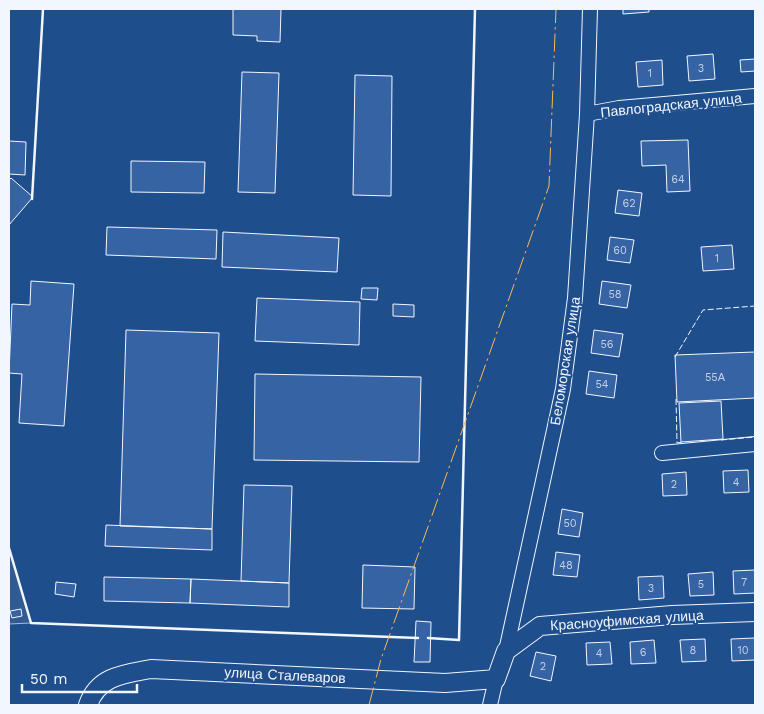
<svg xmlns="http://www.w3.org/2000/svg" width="764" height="714" font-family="'Work Sans',sans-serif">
  <rect width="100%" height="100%" fill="#1f4e8c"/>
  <path fill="#305b95" stroke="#a8bbd7" d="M9,548L31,623L9,624Z"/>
  <path fill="#3563a3" stroke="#f2f6ff" d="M233,9H281L280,42L257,41V36L233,35Z
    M623,9H649V12L623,14Z
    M713,54L715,79L689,81L687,56Z
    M755,59V71L741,72L740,60Z
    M662,60L663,85L638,87L636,62Z
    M242,72L279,73L275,193L238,192Z
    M355,75L392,76L391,196L353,195Z
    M688,140L690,191L667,192L666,165L642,166L641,141Z
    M9,141L26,142L25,175L9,174Z
    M131,161L205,162L204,193L131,192Z
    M11,178L33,197L9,225V180Z
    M618,190L642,193L639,216L615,213Z
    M107,227L217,230L216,259L106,255Z
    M223,232L339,238L337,272L222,267Z
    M610,237L634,240L630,263L607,260Z
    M732,245L734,269L703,271L701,247Z
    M31,281L74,284L64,426L19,423L22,374L9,373L12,304L30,305Z
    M602,281L631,285L627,308L599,304Z
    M362,288H378L377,300L361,299Z
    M257,298L360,302L359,345L255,341Z
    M393,304L414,305V317L393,316Z
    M126,330L219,333L212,529L120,526Z
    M594,330L623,334L619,357L591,353Z
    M755,352V398L677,402L675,355Z
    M589,371L617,375L614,398L586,394Z
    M255,374L421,377L419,462L254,460Z
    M721,401L723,439L681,442L679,403Z
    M748,470L749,492L724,493L723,471Z
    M686,472L687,495L663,496L662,474Z
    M244,485L292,486L289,583L241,581Z
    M562,509L583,513L579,537L558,534Z
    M106,525L212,529V550L105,546Z
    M556,552L580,555L577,577L553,575Z
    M363,565L415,567L414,609L362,608Z
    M755,570V593L734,594L733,571Z
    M713,572L714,595L690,596L688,574Z
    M663,576L664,598L639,600L638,577Z
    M104,577L191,579L190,603L104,601Z
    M191,579L289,583V607L190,603Z
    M56,582L76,584L74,597L55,594Z
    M21,609L22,616L12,618L10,611Z
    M416,621L431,622L430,662H414Z
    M755,638V660L732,661L731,639Z
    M705,639L706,661L682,662L680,640Z
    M654,640L656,663L631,664L630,642Z
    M610,642L612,664L587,665L586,643Z
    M536,652L556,656L551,681L530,676Z"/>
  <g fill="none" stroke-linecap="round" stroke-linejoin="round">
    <defs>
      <path id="minor" d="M587,114L619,108L755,96
        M662,453L755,444
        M506,651L563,389L575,298L587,114L590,9
        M490,705L496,679"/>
      <path id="tertiary" d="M88,705C98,676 124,674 151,669L445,683L496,679L506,651L540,626L672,615L755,612"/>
    </defs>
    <use href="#minor" stroke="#f2f6ff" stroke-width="16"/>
    <use href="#tertiary" stroke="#f2f6ff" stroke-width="20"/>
    <use href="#minor" stroke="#1f4e8c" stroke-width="14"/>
    <use href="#tertiary" stroke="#1f4e8c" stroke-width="18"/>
    <path stroke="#f2f6ff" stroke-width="1" stroke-dasharray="6 2.5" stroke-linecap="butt" d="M675,357L703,310L755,306
      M676,399L677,443L683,442
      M721,440L755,437"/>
    <path stroke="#f2f6ff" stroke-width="2.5" d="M32,199L43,9
      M9,548L31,623L418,638
      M428,638L459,640L475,9"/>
    <path stroke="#ffb74d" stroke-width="1" stroke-dasharray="18 4 2.5 4" stroke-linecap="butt" d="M369,705L381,659L549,186L556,9"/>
  </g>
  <g text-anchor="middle" stroke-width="4" stroke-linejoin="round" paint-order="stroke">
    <g font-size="11" fill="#c3d1e8">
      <text x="701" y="72">3</text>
      <text x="650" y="77">1</text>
      <text x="678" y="183">64</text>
      <text x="629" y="207">62</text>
      <text x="620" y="254">60</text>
      <text x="717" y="262">1</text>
      <text x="615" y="298">58</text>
      <text x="607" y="348">56</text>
      <text x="715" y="381">55А</text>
      <text x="602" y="388">54</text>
      <text x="736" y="486">4</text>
      <text x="674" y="488">2</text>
      <text x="570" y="527">50</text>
      <text x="566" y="569">48</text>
      <text x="744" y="586">7</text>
      <text x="701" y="588">5</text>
      <text x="651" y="592">3</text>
      <text x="693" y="654">8</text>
      <text x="743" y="654">10</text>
      <text x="643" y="656">6</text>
      <text x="599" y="657">4</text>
      <text x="543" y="670">2</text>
    </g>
    <g font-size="14" fill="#f2f6ff" stroke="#1f4e8c">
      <text transform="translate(671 105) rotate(-6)" y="5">Павлоградская улица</text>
      <text transform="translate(565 361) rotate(-81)" y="5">Беломорская улица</text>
      <text transform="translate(627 620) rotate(-4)" y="5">Красноуфимская улица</text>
      <text transform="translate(285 675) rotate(3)" y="5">улица Сталеваров</text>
    </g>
  </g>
  <rect width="764" height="714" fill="none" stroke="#f2f6ff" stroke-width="20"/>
  <path d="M22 684v8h115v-8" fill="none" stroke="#f2f6ff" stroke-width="2.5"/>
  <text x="30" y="684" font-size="15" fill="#f2f6ff" stroke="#1f4e8c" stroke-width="4" paint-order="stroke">50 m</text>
</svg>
